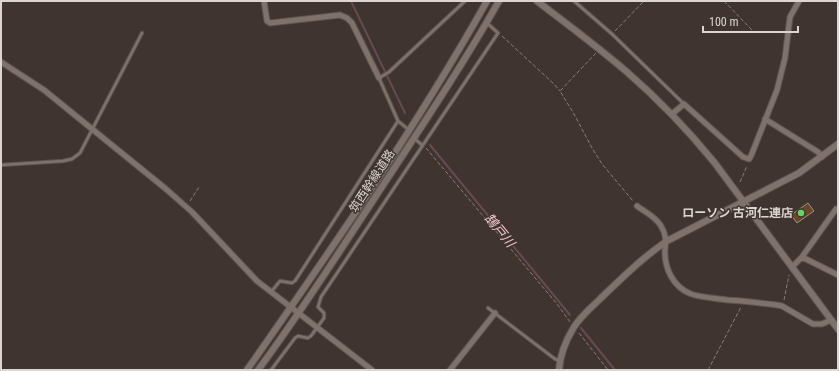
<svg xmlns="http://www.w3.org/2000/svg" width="839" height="371" font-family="'Roboto Condensed','Noto Sans JP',sans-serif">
  <rect width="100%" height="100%" fill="#3f342f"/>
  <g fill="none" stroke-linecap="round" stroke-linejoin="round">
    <path stroke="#674952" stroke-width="2" d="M351,1L405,113
      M430,145L570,315
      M581,328L615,370"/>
  </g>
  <path fill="#694727" stroke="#9b9087" d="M808,203L814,211L797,223L791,215Z"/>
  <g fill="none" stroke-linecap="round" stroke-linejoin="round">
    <defs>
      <path id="service" d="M574,1L612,34L684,104
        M409,130L398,121L379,78L389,72L465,1
        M415,139L422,145
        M1,165L63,161L72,159L80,153L142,33
        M271,292L280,281L292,283L295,281L398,121
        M488,308L555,359L560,361
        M271,370L295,338L298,336L308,338L311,336L324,318V313L318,307L321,297L498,33L487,23"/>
      <path id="minor" d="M264,1L267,21L270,23L340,15L347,18L352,23L379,78
        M1,62L44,90L166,189L192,212L257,281L372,370
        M672,114L684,104L743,157L749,159L751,156L777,90L785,58L790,17L799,1
        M765,119L818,152L822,157
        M637,206C645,212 656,217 661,226C666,234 666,240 665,249C664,268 673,287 691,294C703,298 716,298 728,300C744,301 761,303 777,305L782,306L813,324H822L831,320
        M802,257L838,275
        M792,267L802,257L836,209
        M450,370L495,313"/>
      <path id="tertiary" d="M537,1C567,24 598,47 627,72C658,99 687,129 714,162L838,329
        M247,370C331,250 415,129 487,1
        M258,370C300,314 337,255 376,196C418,132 461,68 499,1
        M559,370C560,355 566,340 574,327C581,316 592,307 601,298C622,278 643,257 667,241L799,173L838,144"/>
    </defs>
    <use href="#service" stroke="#5d534f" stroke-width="4.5"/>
    <use href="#minor" stroke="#5d534f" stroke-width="7"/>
    <use href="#tertiary" stroke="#5d534f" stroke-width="8"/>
    <path stroke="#887e7a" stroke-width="1" stroke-dasharray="4 2" stroke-linecap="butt" d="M724,1L752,30
      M615,31L644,1
      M502,36L554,84L560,91
      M596,53L560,91L574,114L592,148L602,164L633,201
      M426,148L557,304L570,322
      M740,182L747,166
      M190,201L199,187
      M784,300L789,275
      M579,333L608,370
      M708,370L741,307"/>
    <use href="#service" stroke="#7f716c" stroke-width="2.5"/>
    <use href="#minor" stroke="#7f716c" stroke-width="5"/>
    <use href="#tertiary" stroke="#7f716c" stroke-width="6"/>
  </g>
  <circle fill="#69d464" stroke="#3f342f" stroke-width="1.5" cx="801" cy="213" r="4"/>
  <g text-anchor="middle" stroke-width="3" stroke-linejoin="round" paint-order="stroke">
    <g font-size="12" fill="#ddd5d2" stroke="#3f342f">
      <text transform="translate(372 181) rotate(-57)" y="4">筑西幹線道路</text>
    </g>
    <g font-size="12" font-weight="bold" fill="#ddd5d2" stroke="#3f342f" text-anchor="end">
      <text x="793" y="217">ローソン 古河仁連店</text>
    </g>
    <g font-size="13" font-style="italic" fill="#f6c6d2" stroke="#3f342f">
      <text transform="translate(500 230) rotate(50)" y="5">鵠戸川</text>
    </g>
  </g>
  <rect width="839" height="371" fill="none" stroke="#ddd5d2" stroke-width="4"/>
  <path d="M703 26v6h95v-6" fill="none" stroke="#ddd5d2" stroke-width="2"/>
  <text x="709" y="26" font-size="12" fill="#ddd5d2" stroke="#3f342f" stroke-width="3" paint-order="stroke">100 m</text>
</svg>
